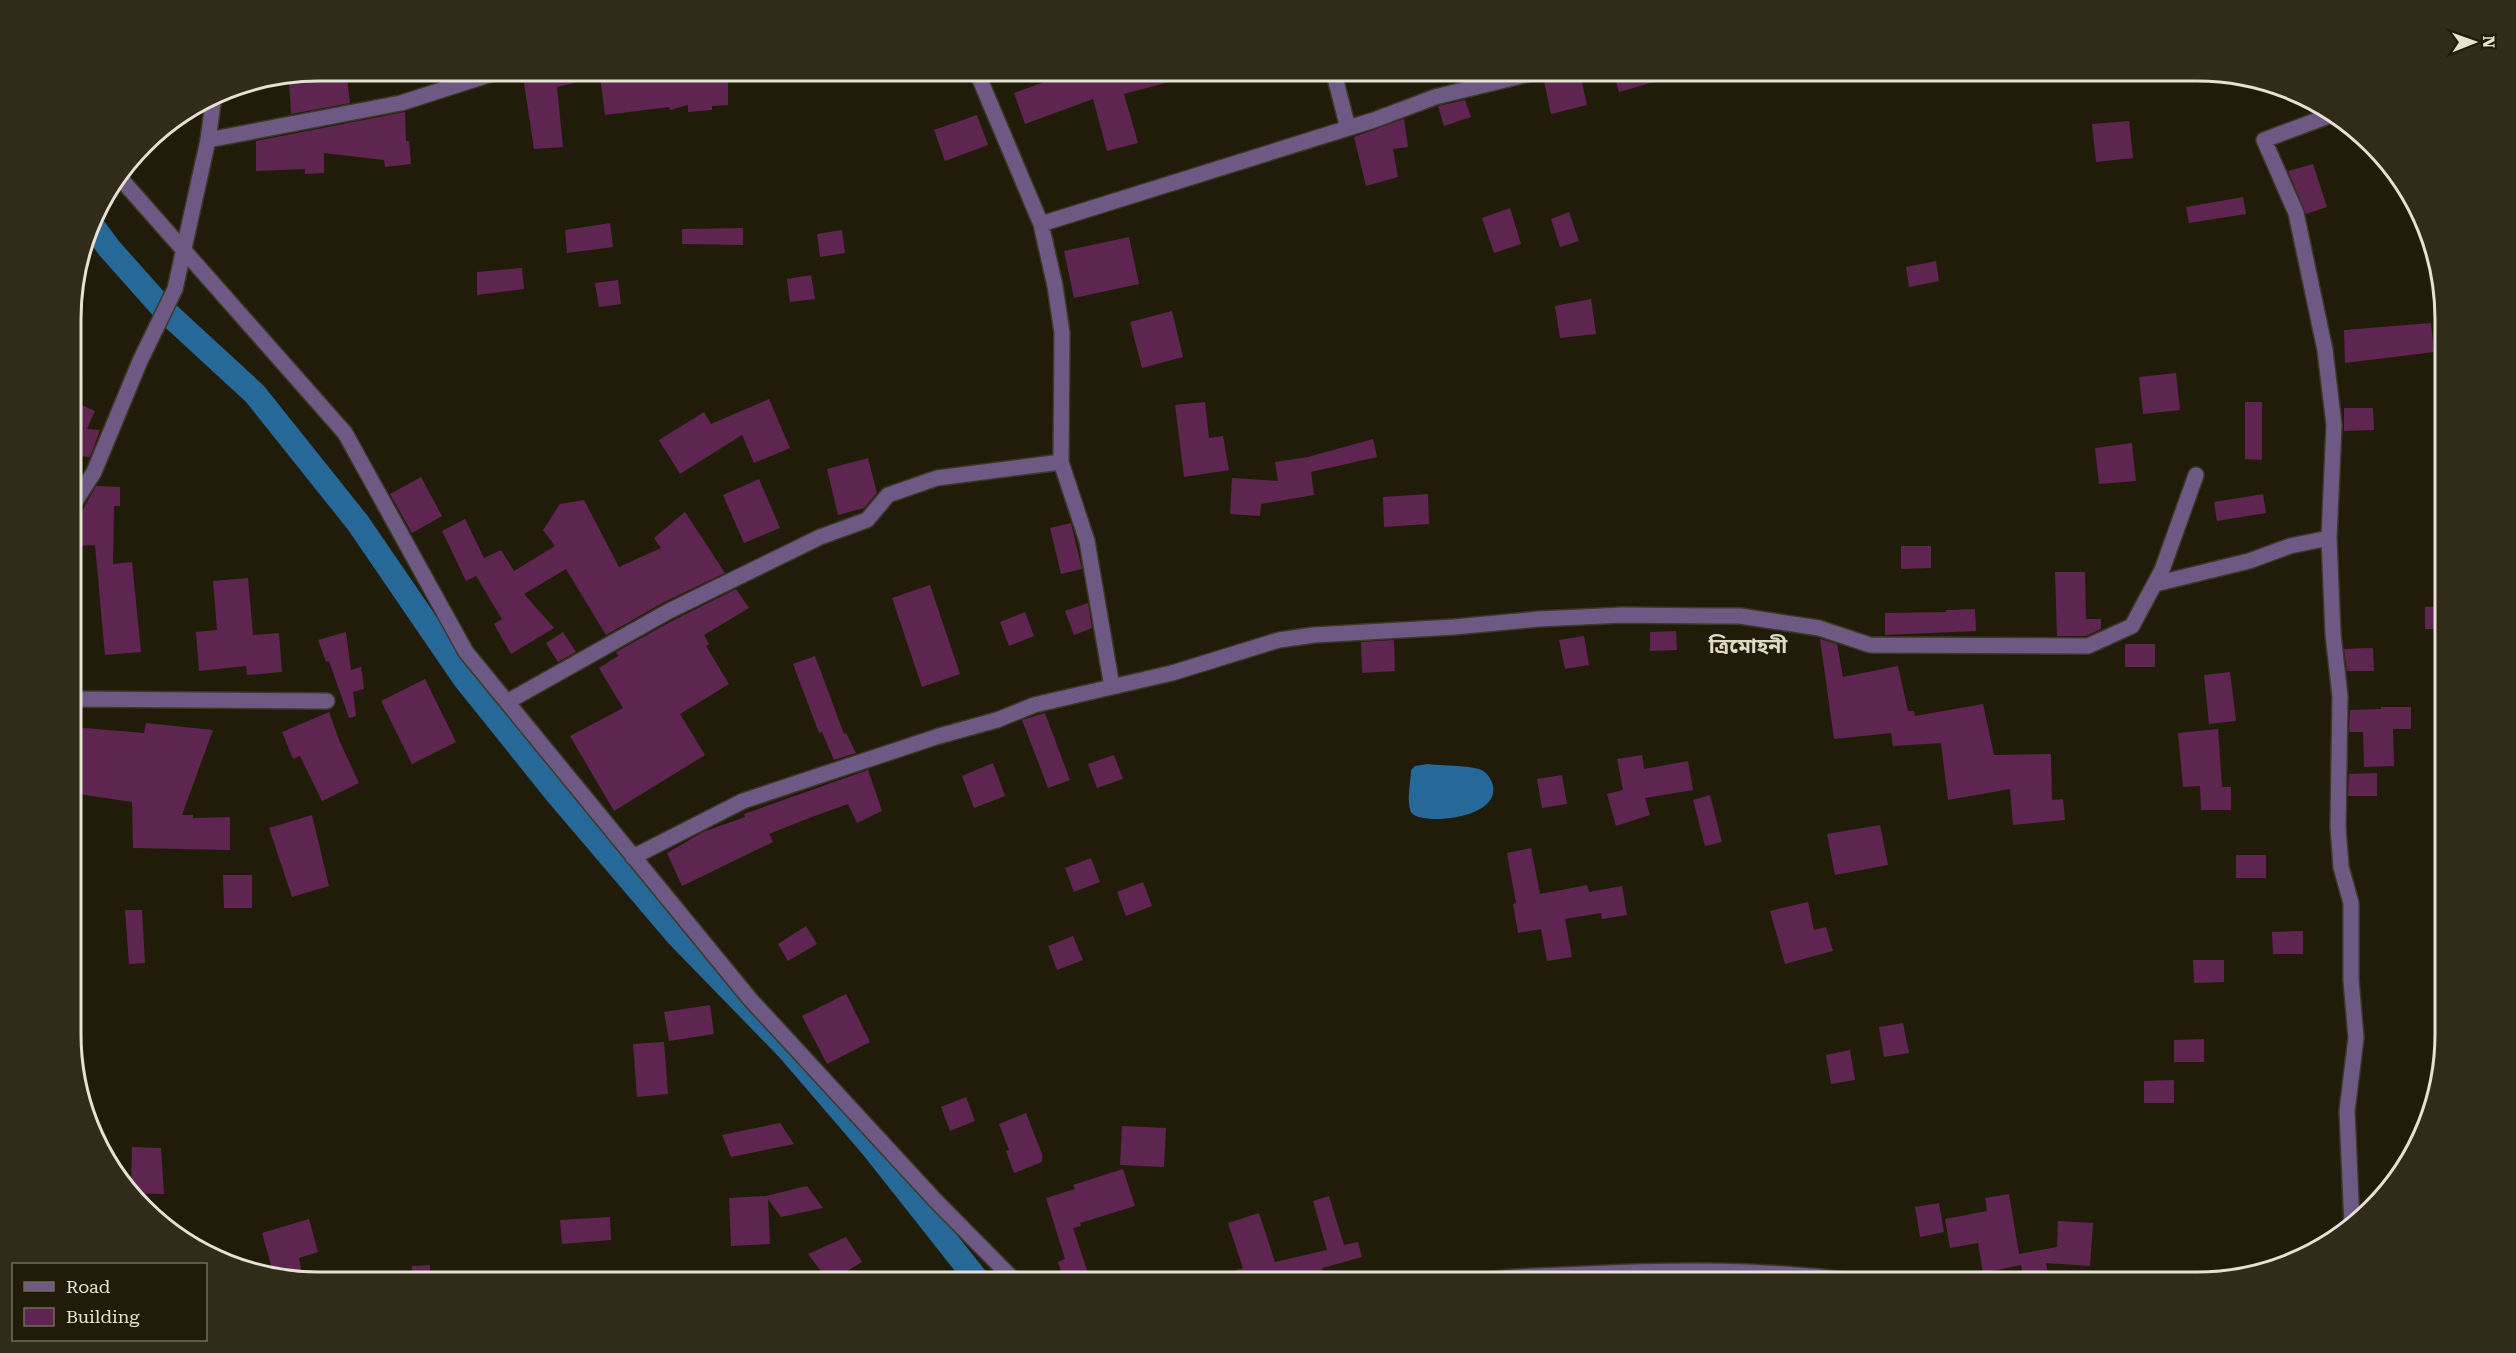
<svg xmlns="http://www.w3.org/2000/svg" width="2516" height="1353" font-family="'Roboto Serif','Noto Sans Bengali',serif">
  <rect width="100%" height="100%" fill="#211c0a"/>
  <path fill="#266897" d="M2444,356V422L2435,365Z
    M1428,764C1444,766 1464,765 1479,769C1487,772 1491,778 1493,786C1500,820 1418,826 1411,812C1406,802 1411,781 1411,770L1415,766Z"/>
  <g fill="none" stroke-linecap="round" stroke-linejoin="round">
    <path stroke="#266897" stroke-width="24" d="M92,225L109,248L165,311L255,394L358,523L464,678L557,794L678,936L788,1049L873,1148L979,1282"/>
  </g>
  <path fill="#5e2550" d="M319,70H346L350,103L291,114L289,80L314,78L313,72Z
    M522,70H594L595,78L557,87L563,147L534,149Z
    M616,70H728V105L712,106V110L688,112V105L670,110L669,107L605,115L600,76Z
    M1077,70H1190L1191,76L1124,94L1138,143L1107,151L1093,99L1025,124L1014,93Z
    M1613,70H1674L1675,76L1619,92Z
    M1580,73L1587,105L1551,114L1544,81Z
    M1465,100L1471,117L1444,126L1438,106Z
    M405,112L406,141H409L411,164L385,167L384,160L324,153V173L305,174V169L256,171V141Z
    M977,115L988,145L945,161L934,130Z
    M1404,119L1408,147L1393,149L1398,177L1366,186L1354,137Z
    M2129,121L2133,158L2096,162L2092,124Z
    M2313,164L2327,207L2306,214L2288,171Z
    M2243,197L2246,214L2189,223L2186,207Z
    M1510,208L1521,244L1494,253L1482,218Z
    M1569,212L1579,241L1560,247L1551,219Z
    M610,223L613,247L567,253L565,230Z
    M743,228V245L682,244V229Z
    M842,230L845,253L820,257L817,234Z
    M1129,237L1139,284L1074,298L1064,251Z
    M1936,261L1939,281L1909,287L1906,267Z
    M522,268L524,289L477,295V272Z
    M811,275L815,299L790,302L787,279Z
    M618,280L621,304L599,307L595,283Z
    M1591,299L1596,334L1560,338L1555,306Z
    M1172,311L1183,357L1142,368L1130,322Z
    M2431,323L2434,352L2345,363L2344,330Z
    M2176,373L2180,410L2143,414L2139,377Z
    M769,399L790,448L754,463L742,435L680,474L659,440L704,412L711,424Z
    M71,400L95,411L87,429L100,430L90,457L80,456L82,443L72,467Z
    M1205,402L1209,438L1223,436L1229,470L1184,477L1175,405Z
    M2245,402H2262V460L2245,459Z
    M2344,408H2373L2374,430L2344,431Z
    M1373,439L1377,457L1311,472L1314,495L1261,504L1260,516L1230,514L1232,478L1278,481L1275,462L1308,457Z
    M2132,443L2136,481L2099,484L2095,448Z
    M868,458L877,493L864,508L838,515L827,469Z
    M421,477L442,516L412,533L390,494Z
    M759,479L780,528L744,543L723,495Z
    M96,486L120,487V506H114L113,564L132,562L141,652L105,655L95,545L72,546V518H78Z
    M1428,494L1429,524L1384,527L1383,497Z
    M2263,494L2266,513L2217,521L2214,502Z
    M584,500L619,567L661,548L654,538L685,512L725,573L664,602L606,635L566,569L524,594L554,628L511,654L494,624L502,619L476,576L466,581L442,531L465,519L484,558L501,550L514,571L555,546L543,530L560,504Z
    M1071,523L1082,569L1061,574L1050,528Z
    M1901,546H1931V568L1901,569Z
    M2055,572H2085L2086,619H2101V629L2086,636H2057Z
    M248,578L253,635L279,633L282,672L247,675L246,666L199,671L196,632L217,630L213,581Z
    M930,585L960,674L922,687L892,598Z
    M736,589L749,608L704,635L709,644L706,646L729,684L680,714L705,755L614,811L570,736L623,708L599,668L618,656L616,652L674,620Z
    M1088,603L1092,628L1074,635L1065,611Z
    M2444,606V629H2425V607Z
    M1975,609L1976,631L1885,635V613L1946,612V610Z
    M1025,612L1034,636L1009,646L1000,622Z
    M1676,631L1677,650L1650,651V632Z
    M346,632L351,670L361,667L364,689L353,692L356,716L349,718L329,661L326,662L318,640Z
    M563,632L576,652L558,662L546,643Z
    M1584,636L1589,665L1565,669L1559,640Z
    M1820,639L1837,644L1843,677L1898,666L1908,711H1914L1915,716L1983,704L1994,755L2051,754L2052,800L2063,799L2065,820L2013,825L2010,789L1948,800L1941,743L1893,746L1891,733L1834,739Z
    M1394,640L1395,671L1362,673L1361,642Z
    M2125,644H2155V667H2125Z
    M2373,648L2374,671H2347L2344,649Z
    M815,656L844,734L846,733L856,753L834,760L822,732L819,733L793,664Z
    M2230,672L2236,721L2209,724L2204,675Z
    M425,679L456,742L412,764L381,701Z
    M2381,707H2411V729H2393L2394,766L2364,767L2363,732H2349L2350,710L2381,709Z
    M329,712L339,740L359,783L322,801L300,756L293,759L282,732Z
    M1045,713L1070,780L1048,788L1022,720Z
    M146,723L213,730L182,815H193V818L230,817V850L133,848L132,802L72,793V727L144,733Z
    M2218,729L2222,787H2231V810H2201L2200,786L2183,787L2178,733Z
    M1114,755L1123,779L1097,788L1088,764Z
    M1642,755L1644,769L1688,761L1693,790L1645,798L1650,815L1616,826L1607,794L1623,790L1617,759Z
    M993,763L1005,796L974,808L962,776Z
    M868,770L882,811L857,823L848,804L809,818L769,834L773,842L682,886L667,853L703,832L745,817L744,814Z
    M2377,773V796H2348L2349,774Z
    M1562,775L1567,804L1542,808L1537,779Z
    M1710,795L1722,842L1705,846L1693,800Z
    M312,815L329,886L292,897L269,828Z
    M1880,825L1888,865L1835,875L1827,834Z
    M1531,848L1540,894L1587,885L1589,892L1622,886L1627,915L1602,919L1601,913L1565,919L1572,957L1547,961L1541,929L1518,933L1513,904L1516,903L1507,853Z
    M2236,855H2266V878H2236Z
    M1091,858L1100,882L1074,892L1065,868Z
    M223,875H252V908H224Z
    M1143,882L1152,906L1126,916L1117,892Z
    M1808,902L1814,930L1826,927L1833,951L1785,964L1770,911Z
    M125,910H142L145,963L129,964Z
    M806,926L817,944L788,961L778,944Z
    M2303,931V954H2273L2272,932Z
    M1073,936L1083,960L1057,970L1048,946Z
    M2193,960H2224V982L2194,983Z
    M846,994L870,1042L827,1064L802,1016Z
    M710,1005L714,1034L669,1041L664,1012Z
    M1903,1023L1909,1053L1884,1057L1879,1027Z
    M2204,1039V1062H2174V1040Z
    M664,1042L668,1094L637,1097L633,1044Z
    M1850,1050L1855,1080L1831,1084L1826,1055Z
    M2174,1080V1103H2144V1081Z
    M966,1097L975,1121L950,1131L941,1107Z
    M1026,1113L1042,1154V1162L1014,1173L1006,1151L1009,1150L999,1124Z
    M780,1123L794,1144L731,1157L722,1135Z
    M1122,1126L1166,1128L1164,1167L1120,1165Z
    M132,1147L161,1148L164,1194L131,1193Z
    M1123,1169L1135,1206L1080,1223L1081,1226L1073,1228L1091,1282H1064L1058,1262L1065,1259L1046,1198L1075,1189L1073,1185Z
    M807,1186L823,1208L781,1217L768,1199L770,1244L731,1246L729,1198L766,1196Z
    M2009,1194L2019,1254L2057,1247L2058,1221L2093,1223L2090,1266L2046,1263L2049,1278L2024,1282L2021,1265L1983,1273L1978,1243L1950,1248L1945,1219L1987,1211L1985,1198Z
    M1329,1196L1344,1245L1358,1242L1362,1257L1322,1268L1325,1279L1313,1282H1210V1278L1243,1268L1228,1223L1259,1213L1275,1262L1327,1250L1313,1201Z
    M1939,1203L1944,1232L1920,1237L1915,1207Z
    M610,1217L611,1240L562,1244L560,1220Z
    M309,1219L318,1252L299,1258L303,1279L273,1272L262,1233Z
    M846,1237L862,1262L829,1282L808,1254Z
    M430,1265V1282H413L412,1266Z"/>
  <g fill="none" stroke-linecap="round" stroke-linejoin="round">
    <defs>
      <path id="minor" d="M976,70L1041,224L1374,120L1435,97L1545,70
        M1333,70L1348,128
        M2334,114L2264,140L2296,213L2325,350L2334,425L2329,538L2333,634L2340,696L2338,827L2341,867L2351,903V980L2356,1038L2347,1111L2352,1225
        M208,140L401,103L504,70
        M120,178L345,433L466,652L750,999L936,1201L1016,1282
        M1041,224L1055,286L1062,333L1061,462L1087,541L1112,687
        M71,508L94,472L140,361L175,289L208,140L214,96
        M2155,584L2249,561L2290,546L2329,538
        M72,699L327,701
        M507,702L669,611L820,537L867,520L888,495L937,478L1061,462
        M633,857L743,801L939,736L997,720L1034,705L1172,673L1279,640L1314,635L1454,627L1539,619L1623,615L1710,616H1740L1819,628L1870,645L2088,646L2132,626L2162,570L2196,475
        M1477,1282C1513,1275 1550,1276 1586,1274C1679,1269 1769,1269 1861,1282"/>
    </defs>
    <use href="#minor" stroke="#3c3826" stroke-width="18"/>
    <use href="#minor" stroke="#6e5985" stroke-width="15"/>
  </g>
  <g text-anchor="middle" stroke-width="6" stroke-linejoin="round" paint-order="stroke">
    <g font-size="21" font-weight="bold" fill="#e0d9c3" stroke="#211c0a">
      <text x="1748" y="653">ত্রিমোহনী</text>
    </g>
  </g>
  <path d="M0 0H2516V1353H0ZM319 81H2197A238 238 0 0 1 2435 319V1034A238 238 0 0 1 2197 1272H319A238 238 0 0 1 81 1034V319A238 238 0 0 1 319 81Z" fill="#312c1a" fill-rule="evenodd"/>
  <path fill="none" stroke="#e4e1d5" stroke-width="3" d="M319 81H2197A238 238 0 0 1 2435 319V1034A238 238 0 0 1 2197 1272H319A238 238 0 0 1 81 1034V319A238 238 0 0 1 319 81Z"/>
  <rect x="12" y="1263" width="195" height="78" fill="#211c0a" stroke="#6f6b5b" stroke-width="1.5"/>
  <rect x="24" y="1282" width="30" height="9" fill="#6e5985" stroke="#6f6b5b" stroke-width="1.5"/>
  <text x="66" y="1293" font-size="18" fill="#e4e1d5">Road</text>
  <rect x="24" y="1308" width="30" height="18" fill="#5e2550" stroke="#6f6b5b" stroke-width="1.5"/>
  <text x="66" y="1323" font-size="18" fill="#e4e1d5">Building</text>
  <g transform="translate(2474 42) rotate(89)" stroke="#211c0a" stroke-width="4.5" paint-order="stroke">
  <path d="M0-4.5L10 22L0 15L-10 22Z" fill="#e4e1d5"/>
  <text y="-9" font-size="16" font-weight="bold" text-anchor="middle" fill="#e4e1d5">N</text>
  </g>
</svg>
